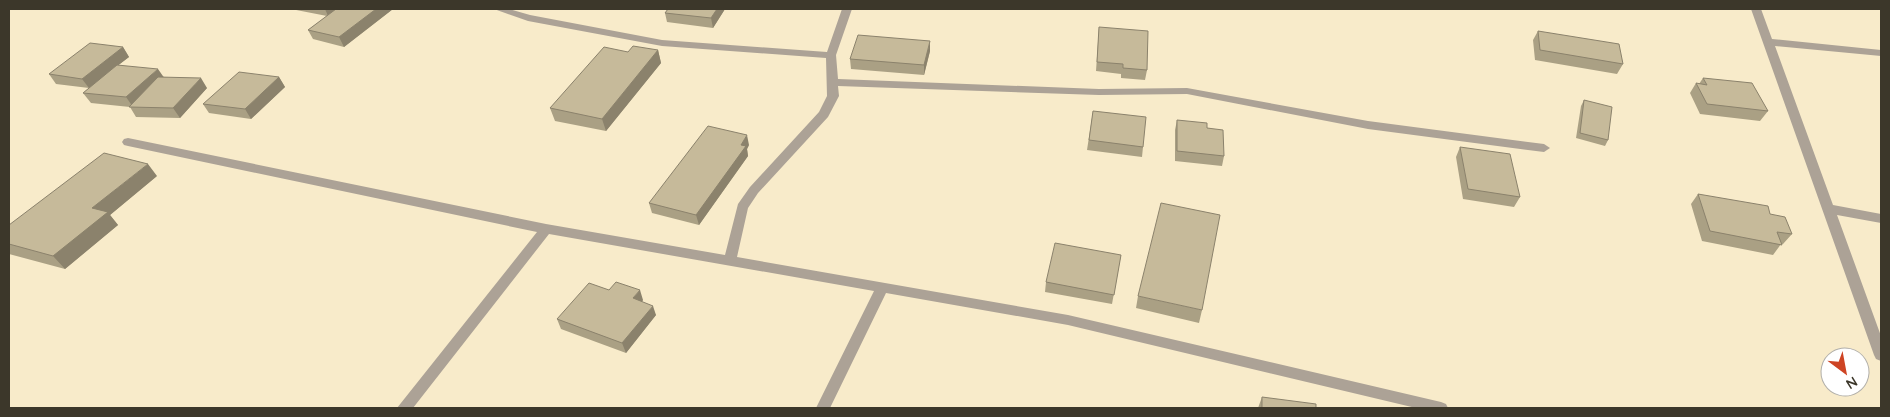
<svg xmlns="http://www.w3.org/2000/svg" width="1890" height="417" font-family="Quicksand,sans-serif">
  <rect width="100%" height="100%" fill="#f8ebca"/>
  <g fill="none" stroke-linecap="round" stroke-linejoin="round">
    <path fill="#aca296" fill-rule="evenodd" d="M494,9H509L530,15L662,40L827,52L842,9H852L836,55L838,79L1099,89L1187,88L1368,121L1544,144L1550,148L1544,152L1368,129L1187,94L1099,95L838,86L839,96L828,117L758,193L748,208L737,257L1068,315L1441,402L1446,404L1448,408H1416L1068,325L886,293L830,408H816L874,291L549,234L413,408H397L537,232L128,146L124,145L122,142L124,139L128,138L546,224L725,255L738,204L750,187L819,112L827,96L826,58L662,46L528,21Z
      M1751,9H1761L1772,39L1881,50V56L1775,46L1833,205L1881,214V223L1837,215L1881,336V361L1876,359L1874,355Z"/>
  </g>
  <path fill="#aaa084" d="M291,9H393L344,47L313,39L308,30L327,16Z
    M668,9H725L713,28L667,22L665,13Z
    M1099,27L1147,70L1145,80L1121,78V74L1096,71Z
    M1538,31L1623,64L1617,74L1535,60L1533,40Z
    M123,47L129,57L118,65L207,88L180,118L136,117L130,107L91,103L83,93L89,88L56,84L49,74Z
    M658,50L661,63L606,131L555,121L550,108L628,52Z
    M930,51L924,75L851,69L850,59Z
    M279,77L285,87L251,119L209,113L203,104Z
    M1703,78L1768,111L1760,121L1700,114L1690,93L1696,83L1699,84Z
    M1584,100L1608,140L1605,146L1576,138L1581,106Z
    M1093,111L1143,147L1142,157L1087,150Z
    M1177,120L1207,128L1224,156L1222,166L1175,161V130Z
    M749,145L747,149L748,156L699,225L652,213L649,203Z
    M1460,147L1520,197L1514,207L1463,199L1456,157Z
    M157,176L110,215L118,225L65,269L9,254V225Z
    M1698,194L1792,234L1783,244H1781L1773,255L1702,241L1691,204Z
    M1121,255L1112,304L1045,292L1046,282Z
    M609,290L643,300L642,302L656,315L626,353L561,329L557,319Z
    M1138,296L1202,310L1199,323L1136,308Z
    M1262,397L1316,408H1258Z"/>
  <path fill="#8b826c" d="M325,9H338L328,16Z
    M376,9H393L344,47L339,37Z
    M717,9H725L713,28L711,18Z
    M930,41V51L924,75V65Z
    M123,47L129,57L89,88L82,79Z
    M658,50L661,63L606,131L602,119Z
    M158,69L165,79L133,107L126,97Z
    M279,77L285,87L251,119L245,109Z
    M201,78L207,88L180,118L173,108Z
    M747,135L749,145L747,149L748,156L699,225L696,215Z
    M148,164L157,176L110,215L118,225L65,269L53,256L92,208Z
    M640,290L643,300L636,308L633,298Z
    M653,306L656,315L626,353L622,343Z"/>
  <path fill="#c6ba9a" stroke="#8b826c" d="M336,9H376L339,37L308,30Z
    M668,9H717L711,18L665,13Z
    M1099,27L1148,31L1147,70L1123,68V64L1097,62Z
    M1538,31L1619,44L1623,64L1540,50Z
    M858,35L930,41L924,65L850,59Z
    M90,43L123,47L82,79L49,74Z
    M633,46L658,50L602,119L550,108L604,47L628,52Z
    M117,65L158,69L126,97L83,93Z
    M239,72L279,77L245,109L203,104Z
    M158,77L201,78L173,108L129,107Z
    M1703,78L1752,83L1768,111L1707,104L1696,83L1707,85Z
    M1584,100L1612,107L1608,140L1580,133Z
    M1093,111L1146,117L1143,147L1089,140Z
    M1177,120L1207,123V128L1223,130L1224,156L1177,151Z
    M708,126L747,135L741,145L746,146L696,215L649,203Z
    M1460,147L1510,154L1520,197L1468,189Z
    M104,153L148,164L92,208L108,212L53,256L9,244V225Z
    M1698,194L1768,206L1770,214L1785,217L1792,234L1777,232L1782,245L1710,231Z
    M1161,203L1220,215L1202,310L1138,296Z
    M1055,243L1121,255L1114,295L1046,282Z
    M616,282L640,290L633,298L653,306L622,343L557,319L589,283L609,290Z
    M1262,397L1316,404V408H1262Z"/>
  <rect width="1890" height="417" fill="none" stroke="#3c372a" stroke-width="20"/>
  <g transform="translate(1845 372) rotate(148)"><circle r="24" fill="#ffffff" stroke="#b1afaa"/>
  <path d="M0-4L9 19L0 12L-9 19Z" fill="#ce4424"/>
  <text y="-8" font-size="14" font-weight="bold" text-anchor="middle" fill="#3c372a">N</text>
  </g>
</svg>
